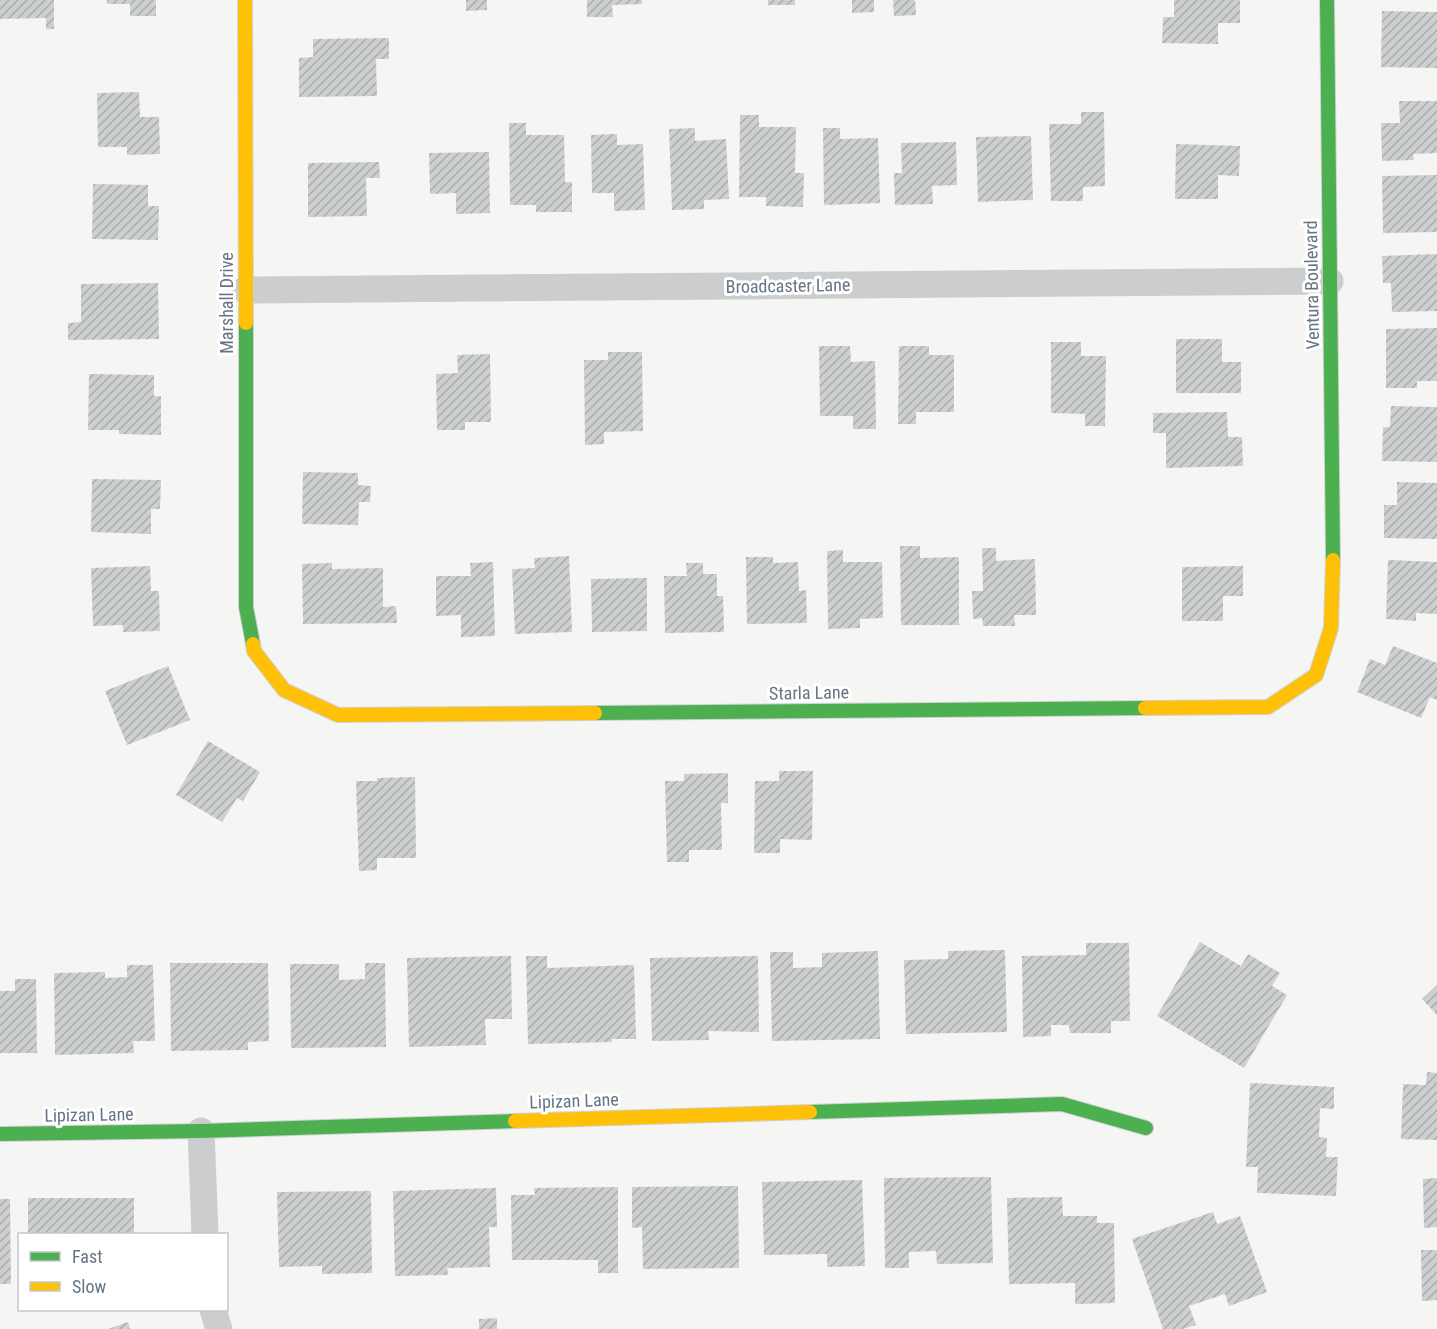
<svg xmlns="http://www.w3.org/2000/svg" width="1437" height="1329" font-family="'Roboto Condensed',sans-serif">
  <defs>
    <pattern id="building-hatch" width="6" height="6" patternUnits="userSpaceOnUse" patternTransform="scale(1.5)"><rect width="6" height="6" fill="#cdcfd0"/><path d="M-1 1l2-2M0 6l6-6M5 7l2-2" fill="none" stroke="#aaadae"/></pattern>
  </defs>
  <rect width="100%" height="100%" fill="#f5f5f4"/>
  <path fill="url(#building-hatch)" d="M0,0H54V29H46V18L0,19Z
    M107,0H156V16H130V4H107Z
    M466,0H487V10L466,11Z
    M587,0H642V4L612,5L613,17H587Z
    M768,0H795V5H768Z
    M852,0H874V12L852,13Z
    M893,0H915L916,15L894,16Z
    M1174,0H1240V23H1218V44L1162,43L1163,17H1174Z
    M1382,11L1437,12V68L1381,67Z
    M389,38V59H376L377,96L299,97V58L313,57V39Z
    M139,92L140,117H159L160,154L127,155V147H98L97,93Z
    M1399,101H1437V153L1413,154L1414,160L1382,161L1381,123H1400Z
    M1081,112H1104L1105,186L1083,187V201H1051L1049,124H1081Z
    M740,115H759V127H796L795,173H804L803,207L766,206V197H739Z
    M509,123H526V135H564L565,182H572V212H536V205H510Z
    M695,128V141L726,139L729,199L704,200V209L672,210L669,129Z
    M823,128H840V139L878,138L880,203L824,205Z
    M617,134V145L643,144L645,210L614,211V193H592L591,135Z
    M1031,136L1033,200L978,202L976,137Z
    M956,142L957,185L932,186L933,204L895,205L894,173H902L901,143Z
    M1176,144L1240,146L1239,176L1218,175V199H1175Z
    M489,152L490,213L456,214V193L430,194L429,153Z
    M379,162L380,178H366L367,216L308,217V163Z
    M1437,175V232L1383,233L1382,176Z
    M93,184L148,185V206H159L158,240L92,239Z
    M1437,254V311L1392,312L1391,283H1383L1382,256Z
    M158,283L159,339L68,340V323L81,322V284Z
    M1437,328V381H1417V388H1386V329Z
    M1176,339H1222V362H1241V393H1176Z
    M1051,342H1081V356H1106L1105,426H1085V414L1051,413Z
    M819,346H850L851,362L875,361L876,429H853V416H820Z
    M899,346H929V355H954V412H916V424H898Z
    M608,352H642L643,431L604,432V444L585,445L584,360H608Z
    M490,354L491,422H465V430H437L436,374L458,373L457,355Z
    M89,374L154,375V396H161V435L119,434V430H88Z
    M1391,406L1437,407V462L1382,461L1383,427H1390Z
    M1227,412L1228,437H1242L1243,466L1166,468V433H1153V413Z
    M303,472L358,473V485L371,486L370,502H359L358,525L302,524Z
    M92,479L161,480L160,509H151V534L91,532Z
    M1397,482L1437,483V539L1384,538V505H1397Z
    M900,546H920V558L959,557V625H901Z
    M982,548H996V561L1035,559L1036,615H1014L1015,626H983L982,618L973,619L972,591H983Z
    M843,550V562H882L883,618L860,619V628L828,629L827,551Z
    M569,556L572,632L515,634L512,569L535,568L534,558Z
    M746,557H773V563L798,562L799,591L806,590L807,623L747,624Z
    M1388,560L1437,562V614L1416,613V621L1386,619Z
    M493,562L495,636L461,637V615L436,616V576H471L470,563Z
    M332,563V569L383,568V607L396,606L397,623L303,624L302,564Z
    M686,563H703V574H717V596H723L724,632L665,633L664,576H687Z
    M150,566L151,591H159L160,631L123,632V625L93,626L91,568Z
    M1243,566V596H1223V621H1182V567Z
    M647,578V631L592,632L591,579Z
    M1393,646L1437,663V700L1430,697L1421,718L1357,692L1370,659L1385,665Z
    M168,666L190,720L127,745L105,691Z
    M208,741L260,772L243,801L237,798L222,822L176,795Z
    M779,771H813L812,840L780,839V853H754L755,781H779Z
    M728,773V803H721L722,850H689V862H667L665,781H684V774Z
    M415,777L416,858H377V870L359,871L356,781H377V778Z
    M1200,942L1241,966L1248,954L1280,973L1272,986L1287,995L1244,1068L1157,1016Z
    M1086,943H1129L1130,1021H1111V1033H1070L1069,1025H1051V1036L1023,1037L1022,956L1086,955Z
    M1005,950L1007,1032L906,1034L904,960L948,959V951Z
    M878,951L880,1039L772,1041L770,952H793V968L822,967V953Z
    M511,956L512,1019H485L486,1045L409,1047L407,958Z
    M526,956H547V968L634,965L636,1039H612V1042L528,1044Z
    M758,956L759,1032L708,1031L709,1040L652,1041L650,958Z
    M170,963H268L269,1041L248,1042V1050L171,1051Z
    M365,963H385L386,1047L291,1048L290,964H339V980L365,979Z
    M127,965H153L155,1041H133L134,1053L55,1055L54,973L105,972V978L127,977Z
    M15,979H36L37,1053H0V991H15Z
    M1437,985V1015L1422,999Z
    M1427,1072L1437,1073V1140L1401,1139L1403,1084L1426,1085Z
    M1250,1083L1334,1087V1109L1320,1108L1319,1137L1327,1138L1326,1157H1338L1336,1196L1257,1193L1258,1167H1246Z
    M991,1177L993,1263L937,1264L936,1251L909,1252V1268H885L884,1178Z
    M1437,1178V1227L1424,1228L1423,1179Z
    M862,1180L865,1266L827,1267V1254L764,1255L762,1182Z
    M738,1186L739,1268L643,1269L642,1227L632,1228V1187Z
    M618,1187V1273H598V1260H512L511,1195H535L534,1188Z
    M496,1188L497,1227H489L490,1267L447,1268L448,1275L395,1276L393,1191Z
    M371,1191L372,1273L322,1274V1266L279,1267L277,1192Z
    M1062,1197L1063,1216H1097V1223H1114L1115,1303L1075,1304V1283L1009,1284L1007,1198Z
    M28,1198H134V1234H28Z
    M0,1199H10L11,1284H0Z
    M1213,1212L1217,1224L1240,1216L1267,1292L1229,1306L1225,1294L1189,1306L1196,1325L1183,1329H1163L1132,1239Z
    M1421,1250H1437V1300L1422,1301Z
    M497,1318V1329H479V1319Z
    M128,1322L130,1329H108Z"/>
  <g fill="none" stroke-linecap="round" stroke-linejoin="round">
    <defs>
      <path id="fast" d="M1327,0L1333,560
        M246,323V607L253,644
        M595,713L1145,708
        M810,1112L1062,1104L1146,1128
        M0,1134L201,1131L515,1121"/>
      <path id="slow" d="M245,0L246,323
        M253,644L254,651L284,690L338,715L595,713
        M1145,708L1268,707L1316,675L1331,628L1333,560
        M515,1121L810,1112"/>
    </defs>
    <use href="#fast" stroke="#d1d2d3" stroke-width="16"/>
    <use href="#slow" stroke="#d1d2d3" stroke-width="16"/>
    <path stroke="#cbcdce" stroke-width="27" d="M245,290L1330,281
      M201,1131L205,1234
      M213,1310L219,1329"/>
    <use href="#fast" stroke="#4caf50" stroke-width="14"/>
    <use href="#slow" stroke="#ffc107" stroke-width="14"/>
  </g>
  <g text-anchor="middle" stroke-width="6" stroke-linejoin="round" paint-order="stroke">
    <g font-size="18" fill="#667584" stroke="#fff">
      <text transform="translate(1312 285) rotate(-91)" y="6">Ventura Boulevard</text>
      <text transform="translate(788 286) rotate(-1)" y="6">Broadcaster Lane</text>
      <text transform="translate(227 303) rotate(-90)" y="6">Marshall Drive</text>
      <text transform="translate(809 693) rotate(-1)" y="6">Starla Lane</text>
      <text transform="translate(574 1101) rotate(-2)" y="6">Lipizan Lane</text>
      <text transform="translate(89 1115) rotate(-1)" y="6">Lipizan Lane</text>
    </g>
  </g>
  <rect x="18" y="1233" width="210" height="78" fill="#ffffff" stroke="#c2c8ce" stroke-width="1.5"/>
  <rect x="30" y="1252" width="30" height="9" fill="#4caf50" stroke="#c2c8ce" stroke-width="1.5"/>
  <text x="72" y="1263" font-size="18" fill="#667584">Fast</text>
  <rect x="30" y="1282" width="30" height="9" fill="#ffc107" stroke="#c2c8ce" stroke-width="1.5"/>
  <text x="72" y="1293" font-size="18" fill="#667584">Slow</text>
</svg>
